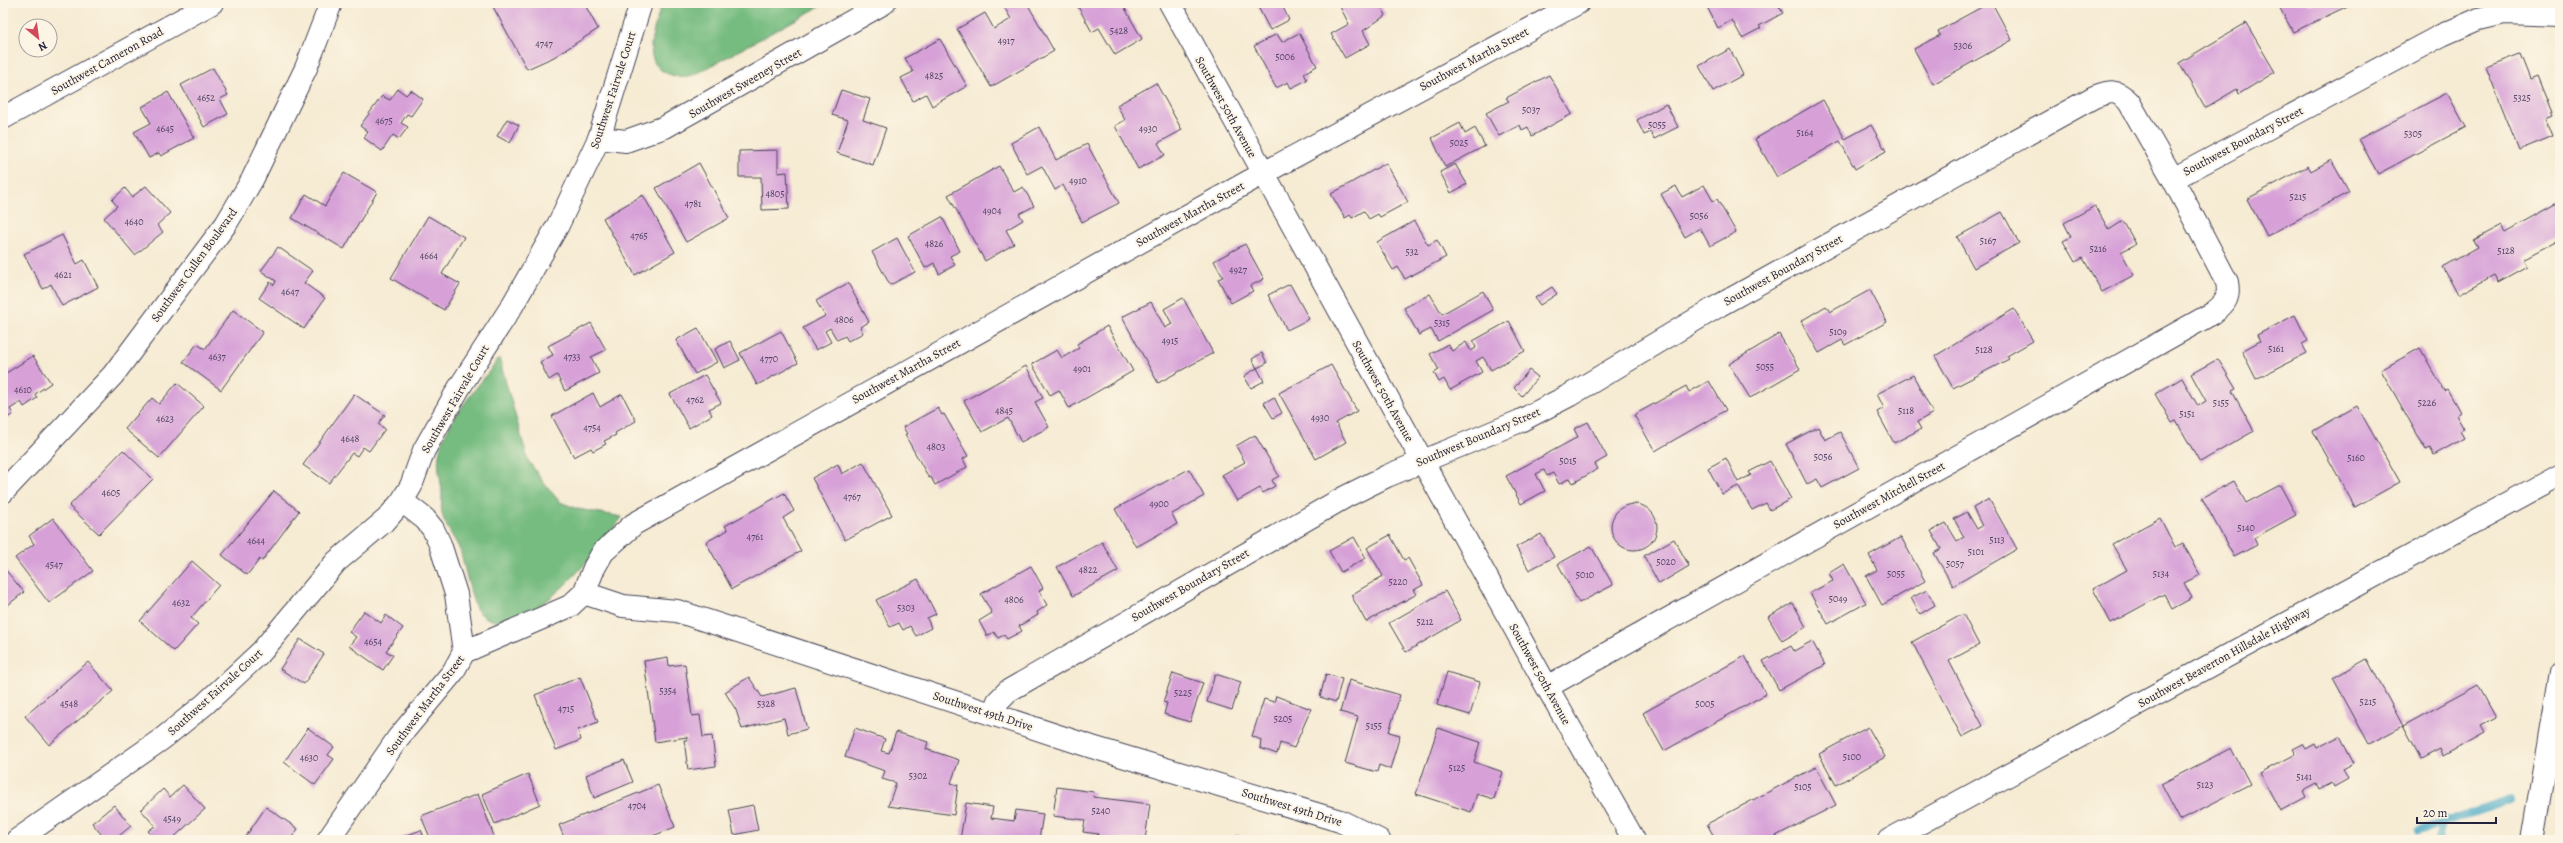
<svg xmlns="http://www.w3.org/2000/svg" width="2563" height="843" font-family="Alegreya,serif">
  <rect width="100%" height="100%" fill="#fcf5e5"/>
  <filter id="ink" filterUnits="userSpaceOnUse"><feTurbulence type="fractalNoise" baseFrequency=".025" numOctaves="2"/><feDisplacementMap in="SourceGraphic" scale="8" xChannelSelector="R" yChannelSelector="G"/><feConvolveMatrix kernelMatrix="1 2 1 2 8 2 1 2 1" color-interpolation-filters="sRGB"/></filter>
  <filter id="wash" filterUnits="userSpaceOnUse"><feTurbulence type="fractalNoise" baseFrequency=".012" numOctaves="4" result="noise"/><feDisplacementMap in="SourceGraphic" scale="16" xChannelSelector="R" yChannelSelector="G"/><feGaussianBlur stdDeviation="0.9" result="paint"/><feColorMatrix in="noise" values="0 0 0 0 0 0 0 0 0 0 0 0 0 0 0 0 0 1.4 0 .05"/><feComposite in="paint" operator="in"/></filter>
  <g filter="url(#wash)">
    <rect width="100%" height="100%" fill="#f6ebd3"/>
    <path fill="#76bc80" stroke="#4c6f5e" d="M662,3H826L696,74C676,81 651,73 651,48C651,34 658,17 662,3Z
      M499,358L528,460L543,482L560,502L578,509L622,517C602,546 518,656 478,611C472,605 464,562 460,550C456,540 448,531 444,520C440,511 442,503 442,494C441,476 435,464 441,446C450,416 481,384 499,358Z"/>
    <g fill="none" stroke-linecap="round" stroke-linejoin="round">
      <path stroke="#44a7c4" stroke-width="8" d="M2418,831L2511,800
        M2438,840L2443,820"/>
    </g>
    <g id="blocks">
      <path fill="#d7a1d8" d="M491,3H584L598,29L554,57L527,69Z
        M1008,3H1027L1054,51L991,87L957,29L985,13L994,29L1011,19L1003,5Z
        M1076,3H1122L1142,39L1115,55L1099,28L1092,32Z
        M1256,3H1281L1289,20L1270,30Z
        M1338,3H1379L1386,15L1363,31L1370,44L1345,58L1331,34L1349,24Z
        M1705,3H1777L1783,13L1759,26L1761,28L1742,38L1732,20L1718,28Z
        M1989,3H1992L2012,40L1933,84L1914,49L1940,35L1938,31Z
        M2277,3H2354L2293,32Z
        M2246,23L2275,72L2239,94L2237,89L2205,108L2179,63Z
        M1299,33L1317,66L1304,73L1307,80L1291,88L1288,82L1276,88L1254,46L1277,34L1282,42Z
        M940,39L967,86L932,106L926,94L913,101L901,78L913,72L905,58Z
        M1730,49L1743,75L1713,91L1699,66Z
        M2520,54L2530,79L2537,76L2553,115L2546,118L2553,136L2519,150L2486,67Z
        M213,68L228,95L220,99L228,114L204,127L181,85Z
        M1549,75L1572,114L1532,136L1528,127L1522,130L1520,125L1499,136L1486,113L1509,101L1506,98Z
        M1156,83L1182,130L1158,143L1165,155L1138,169L1115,126L1125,120L1117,105Z
        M398,89L406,95L411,90L423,99L411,116L407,114L401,123L408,127L399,139L393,135L382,151L364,138L368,132L360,126L382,96L390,100Z
        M841,90L870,99L863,120L886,128L873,165L837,153L848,120L832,115Z
        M168,92L194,138L161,156L159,153L149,158L134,132L151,123L142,107Z
        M2447,93L2466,127L2378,174L2359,139Z
        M1823,100L1845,139L1871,125L1886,151L1855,169L1840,141L1777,177L1755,139Z
        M1666,104L1678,127L1654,139L1651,132L1644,135L1637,120Z
        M507,119L519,125L510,143L497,136Z
        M1460,123L1465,134L1475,128L1485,146L1445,167L1432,138Z
        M1039,127L1056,160L1087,144L1119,203L1082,222L1063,185L1055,190L1042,166L1027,174L1011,143Z
        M778,150V173L787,172L789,209L762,210L761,177H739V151Z
        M2331,160L2349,192L2267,236L2247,199L2308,166L2311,171Z
        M699,163L729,218L686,242L656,188Z
        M1386,163L1408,202L1380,217L1378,214L1369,219L1364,211L1352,218L1350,215L1345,218L1331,194Z
        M1455,164L1467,184L1451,193L1440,172Z
        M999,166L1014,192L1023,187L1034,206L1019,214L1023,220L1006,230L1014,244L985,261L948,195Z
        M344,173L377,192L344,249L292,218L306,194L325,206Z
        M1704,185L1713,201L1717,199L1736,232L1710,246L1700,228L1685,237L1661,194L1676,186L1682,197Z
        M146,186L170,213L157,225L163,232L135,255L104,218L117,206L112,200L125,188L132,197Z
        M643,195L675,252L635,275L603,218Z
        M2558,203L2560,239L2523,259L2527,266L2498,282L2494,275L2458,295L2443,267L2478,247L2474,240L2502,225L2506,232Z
        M2095,206L2109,230L2123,221L2136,244L2121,252L2134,275L2102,292L2083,258L2075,262L2063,241L2071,237L2064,223Z
        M2002,212L2019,243L1974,268L1957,237Z
        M428,216L464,237L442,274L460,284L444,310L391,278Z
        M942,217L960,251L950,256L955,265L939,274L934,263L925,268L908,236Z
        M1414,221L1428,245L1437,240L1446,257L1405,279L1398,267L1393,270L1377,242Z
        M62,235L77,264L84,260L98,287L62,306L51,284L43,289L24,254Z
        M897,238L915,272L890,285L872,252Z
        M1245,244L1264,279L1250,286L1253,291L1231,303L1218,279L1223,277L1214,261Z
        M278,247L313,271L304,283L325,298L304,329L259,298L270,282L274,285L276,281L261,271Z
        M848,283L869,322L860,327L863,333L848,341L845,336L837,340L830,328L825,331L831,342L816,350L803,328L825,316L816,301Z
        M1290,284L1309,319L1287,330L1268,295Z
        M1552,287L1557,294L1540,305L1535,298Z
        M1870,290L1887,322L1845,345L1842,340L1819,353L1801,321L1826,306L1830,312Z
        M1483,291L1493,310L1438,341L1431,329L1419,335L1404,308L1430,294L1442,314Z
        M1183,298L1213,353L1158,383L1122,317L1151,302L1165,328L1172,324L1164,309Z
        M2014,309L2033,341L2007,356L2009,359L1953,388L1935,356Z
        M233,310L263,332L221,390L183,362L197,344L205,349Z
        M2295,315L2308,341L2302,344L2307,353L2256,379L2242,351L2260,341L2257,335Z
        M1509,321L1525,351L1491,370L1483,357L1476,361L1482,372L1450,390L1444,379L1439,382L1434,373L1439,370L1430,354L1448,344L1452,351L1466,342L1471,351L1476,348L1473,341Z
        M591,323L606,350L591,357L599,373L565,391L557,375L549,380L540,362L553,355L548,346Z
        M1107,326L1133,371L1069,408L1059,390L1050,395L1032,364L1057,350L1062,358L1079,348L1077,344Z
        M698,328L717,362L695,374L676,340Z
        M781,331L798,363L757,385L740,353Z
        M1779,334L1800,369L1750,398L1729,364Z
        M730,341L740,360L724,368L715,349Z
        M2420,348L2444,391L2447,389L2460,412L2456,415L2464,429L2460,431L2464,438L2434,455L2430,448L2426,450L2381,370Z
        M1262,353L1267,363L1257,368L1252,359Z
        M33,356L51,383L35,394L37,398L24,407L21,402L10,409L13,414L3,421V375Z
        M2218,359L2236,389L2232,391L2254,431L2200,462L2176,421L2172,423L2155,394L2182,378L2198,406L2206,401L2191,374Z
        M1331,365L1357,411L1336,423L1346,442L1316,459L1279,393Z
        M1026,366L1043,398L1035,402L1049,427L1021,442L1008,418L982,432L964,401Z
        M1257,368L1264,381L1251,388L1244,376Z
        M1529,370L1538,377L1522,396L1514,388Z
        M705,375L721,403L709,409L712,415L689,428L670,394Z
        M1913,375L1933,413L1917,422L1921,429L1894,443L1877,412L1884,408L1877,394Z
        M1709,381L1726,410L1655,451L1634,415L1686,386L1689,392Z
        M177,383L204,406L159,458L125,429L152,398L159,404Z
        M593,393L600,407L622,394L636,421L615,433L616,435L604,441L606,444L593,451L591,448L574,457L552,416Z
        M354,394L385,415L378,424L385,429L369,451L363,447L357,456L352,453L329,483L303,465Z
        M1274,397L1282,413L1273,418L1264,403Z
        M2357,406L2400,482L2355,507L2313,431Z
        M938,408L942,415L944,414L968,456L963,459L967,467L935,485L931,477L929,478L905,435L907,434L903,427Z
        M1588,422L1607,457L1595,464L1598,469L1573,483L1570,478L1559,484L1553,473L1547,476L1544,470L1536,474L1545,491L1521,504L1506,476L1578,437L1574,429Z
        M1818,427L1825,440L1840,432L1859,468L1822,488L1817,479L1807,484L1786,444Z
        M1255,435L1279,476L1272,480L1275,486L1263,493L1260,488L1237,501L1222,475L1245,462L1236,446Z
        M123,450L153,479L99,534L69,506Z
        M1726,458L1738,482L1751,475L1749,472L1770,461L1791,499L1770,510L1766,503L1752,510L1738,486L1722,494L1708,468Z
        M863,462L892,515L845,540L812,478L838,464L842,474Z
        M1189,469L1204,496L1172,514L1177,524L1136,547L1115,509Z
        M2234,481L2246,503L2280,485L2296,515L2254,538L2257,545L2234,557L2202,498Z
        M274,491L299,511L262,561L260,559L247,575L222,555Z
        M784,493L794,511L783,518L801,551L732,589L706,542L728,530L725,526Z
        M1989,499L2017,549L1953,586L1934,553L1941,549L1931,531L1946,523L1957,541L1964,537L1954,519L1967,512L1977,529L1982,526L1973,508Z
        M1611 527a23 23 0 1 1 46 0a23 23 0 1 1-46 0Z
        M53,518L93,571L49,603L15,558L34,544L29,536Z
        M2160,518L2175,547L2183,543L2200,575L2184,583L2192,598L2172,609L2164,594L2111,623L2093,589L2127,570L2112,544Z
        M1541,534L1554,557L1529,570L1516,547Z
        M1390,535L1404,560L1408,558L1423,585L1414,590L1417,594L1366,622L1351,595L1383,576L1367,548Z
        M1354,537L1366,558L1341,572L1329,551Z
        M1901,537L1925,581L1882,605L1866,576L1877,570L1869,555Z
        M1674,539L1689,566L1659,584L1644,556Z
        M1102,542L1118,571L1073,596L1057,567Z
        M1591,546L1613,585L1579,603L1558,564Z
        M192,561L219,585L191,618L198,624L174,651L140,621Z
        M1844,564L1866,603L1828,624L1810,593L1833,581L1829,573Z
        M1031,566L1043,588L1039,591L1047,605L1037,612L1038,615L1019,626L1022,631L1007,639L1004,635L998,638L994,632L987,636L979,621L992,613L981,594Z
        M3,567L24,592L3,609Z
        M918,579L936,614L927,618L931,628L916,636L910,626L903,630L899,623L890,627L876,600Z
        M1927,590L1935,605L1920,614L1911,598Z
        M1445,591L1461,620L1406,652L1389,623Z
        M1793,603L1806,627L1782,641L1768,617Z
        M364,611L381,623L386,615L403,628L386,651L393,655L383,670L349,646L356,637L349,632Z
        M1963,614L1979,645L1949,661L1983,726L1962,737L1912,642Z
        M300,639L324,654L304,684L280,669Z
        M1812,641L1825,665L1779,690L1763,661L1791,646L1794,651Z
        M1745,656L1766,694L1664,751L1643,713Z
        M668,657L669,666L685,664L692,716L700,715L703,737L712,736L716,766L688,770L684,740H687V737L655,742L644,661Z
        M2367,659L2403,726L2478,685L2496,718L2481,726L2485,733L2443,756L2440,749L2421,759L2403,726L2369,744L2333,678Z
        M88,662L113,691L49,745L25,716Z
        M1447,672L1480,682L1470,715L1437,705Z
        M1173,673L1203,683L1190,722L1164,714L1167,703L1163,702Z
        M1215,674L1241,682L1232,710L1207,702Z
        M1326,674L1342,679L1336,702L1320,697Z
        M580,677L598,722L578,730L581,740L556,750L535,695Z
        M749,677L762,697L796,688L807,729L788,734L784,718L742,729L736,710L725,692Z
        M1349,680L1400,695L1389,732L1400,735L1390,769L1379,765L1377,772L1345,763L1358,717L1340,712Z
        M1276,696L1311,709L1294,748L1280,743L1277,754L1260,748L1261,740L1252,736L1264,699L1274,702Z
        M1868,727L1885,757L1836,785L1819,754Z
        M308,728L334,747L328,755L334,759L315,785L284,762Z
        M855,728L885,739L881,751L889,753L896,732L928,742L926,749L959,760L951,783L958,785L954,815L888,806L896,783L882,779L885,771L845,757Z
        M1438,728L1480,742L1474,762L1503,772L1494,799L1477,794L1471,812L1416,794Z
        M2340,736L2354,763L2343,769L2348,779L2334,787L2332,783L2319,790L2316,784L2303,791L2306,797L2280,811L2260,773L2296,754L2293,749L2303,744L2306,749L2315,744L2317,748Z
        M2231,748L2250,784L2180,820L2161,784Z
        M624,760L633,782L594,798L586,775Z
        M1816,767L1836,805L1768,840H1716L1707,824Z
        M528,774L540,804L495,824L482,794Z
        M183,785L205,809L171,840H156L148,831L155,826L141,810L163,789L170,797Z
        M658,785L675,827L643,840H565L559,825Z
        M1057,787L1094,792L1093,797L1150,804L1145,840L1097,838L1098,834L1083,832L1085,820L1053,816Z
        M478,794L494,836L487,840H431L421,816Z
        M966,803L993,807L991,818L1014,821L1016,810L1043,814L1039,840H960Z
        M114,805L131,826L114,840H106L92,823Z
        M753,805L758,830L734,835L729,810Z
        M266,807L298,829L290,840L244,839Z
        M421,830L425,840H394Z
        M1236,835L1253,838V840H1235Z"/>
    </g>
  </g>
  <g filter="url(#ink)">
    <use href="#blocks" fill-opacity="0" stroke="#424052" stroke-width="1"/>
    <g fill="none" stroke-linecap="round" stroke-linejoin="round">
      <defs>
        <path id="minor" d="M1170,3L1547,687L1634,840
          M599,138L626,141L665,127L884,3
          M2173,179L2442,35L2479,19L2504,13L2560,15
          M3,492L113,375L226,224L252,180L306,68L331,3
          M402,501L425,519L433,529L440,544L456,594L464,652
          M584,593L623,606L677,611L1092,747L1340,821L1379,840
          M993,714L998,701L1008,691L1345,497L1387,476L1520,421L1570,395L1720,305L2094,97C2110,91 2117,89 2129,102L2173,179L2227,282C2230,298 2225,304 2213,313L1547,687
          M17,840L162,739L204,705L262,651L336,562L387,519L402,501L411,486L424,450L459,388L512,306L558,225L599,138L641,3
          M328,840L398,738L453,672L464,652L570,606L584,593L594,568L603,552L634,524L1262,174L1578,3"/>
        <path id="tertiary" d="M3,118L212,3
          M2532,840L2560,673"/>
        <path id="primary" d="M1889,840L2560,475"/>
      </defs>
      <use href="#minor" stroke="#424052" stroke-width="24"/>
      <use href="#tertiary" stroke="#424052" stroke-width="24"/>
      <use href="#primary" stroke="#424052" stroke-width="24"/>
      <use href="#minor" stroke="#fff" stroke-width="22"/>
      <use href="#tertiary" stroke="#fff" stroke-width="22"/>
      <use href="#primary" stroke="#fff" stroke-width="22"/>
    </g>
  </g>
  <g text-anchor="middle" stroke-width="4" stroke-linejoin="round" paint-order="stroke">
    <g font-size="10" fill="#4f4262">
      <text x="1119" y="34">5428</text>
      <text x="1006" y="44">4917</text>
      <text x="544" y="47">4747</text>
      <text x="1963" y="49">5306</text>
      <text x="1285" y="60">5006</text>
      <text x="934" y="79">4825</text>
      <text x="206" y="101">4652</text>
      <text x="2522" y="101">5325</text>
      <text x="1531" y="113">5037</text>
      <text x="384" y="124">4675</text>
      <text x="1657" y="128">5055</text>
      <text x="165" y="132">4645</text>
      <text x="1148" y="132">4930</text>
      <text x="1805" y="136">5164</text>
      <text x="2413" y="137">5305</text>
      <text x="1459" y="146">5025</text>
      <text x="1078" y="184">4910</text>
      <text x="775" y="197">4805</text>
      <text x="2298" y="200">5215</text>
      <text x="693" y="207">4781</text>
      <text x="992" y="214">4904</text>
      <text x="1699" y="219">5056</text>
      <text x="134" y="225">4640</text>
      <text x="639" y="239">4765</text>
      <text x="1988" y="244">5167</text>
      <text x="934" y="247">4826</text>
      <text x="2098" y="252">5216</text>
      <text x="2506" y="254">5128</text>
      <text x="1412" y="255">532</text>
      <text x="429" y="259">4664</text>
      <text x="1238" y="273">4927</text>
      <text x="63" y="278">4621</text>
      <text x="290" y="295">4647</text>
      <text x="844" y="323">4806</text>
      <text x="1442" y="326">5315</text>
      <text x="1838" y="335">5109</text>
      <text x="1170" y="344">4915</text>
      <text x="2276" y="352">5161</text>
      <text x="1984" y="353">5128</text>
      <text x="217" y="360">4637</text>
      <text x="572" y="360">4733</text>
      <text x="769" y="362">4770</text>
      <text x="1765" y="370">5055</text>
      <text x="1082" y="372">4901</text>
      <text x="23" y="393">4610</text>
      <text x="695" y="403">4762</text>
      <text x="2221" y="406">5155</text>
      <text x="2427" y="406">5226</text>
      <text x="1004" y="414">4845</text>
      <text x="1906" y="414">5118</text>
      <text x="2187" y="417">5151</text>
      <text x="1320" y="421">4930</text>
      <text x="165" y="422">4623</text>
      <text x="592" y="431">4754</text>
      <text x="350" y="442">4648</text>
      <text x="936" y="450">4803</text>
      <text x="1823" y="460">5056</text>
      <text x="2356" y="461">5160</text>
      <text x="1568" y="464">5015</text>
      <text x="111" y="496">4605</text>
      <text x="852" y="500">4767</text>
      <text x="1159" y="507">4900</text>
      <text x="2246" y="531">5140</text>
      <text x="755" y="540">4761</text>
      <text x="1997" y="543">5113</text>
      <text x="256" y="544">4644</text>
      <text x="1976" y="555">5101</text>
      <text x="1666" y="565">5020</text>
      <text x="1955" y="567">5057</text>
      <text x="54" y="568">4547</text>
      <text x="1088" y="573">4822</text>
      <text x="1896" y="577">5055</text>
      <text x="2161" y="577">5134</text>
      <text x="1585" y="578">5010</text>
      <text x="1398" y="585">5220</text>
      <text x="1838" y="602">5049</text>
      <text x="1014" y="603">4806</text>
      <text x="181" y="606">4632</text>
      <text x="906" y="611">5303</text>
      <text x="1425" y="625">5212</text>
      <text x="373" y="645">4654</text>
      <text x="668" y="694">5354</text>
      <text x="1183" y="696">5225</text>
      <text x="2368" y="705">5215</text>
      <text x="69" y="707">4548</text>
      <text x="766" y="707">5328</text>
      <text x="1705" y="707">5005</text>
      <text x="566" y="712">4715</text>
      <text x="1283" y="722">5205</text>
      <text x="1374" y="729">5155</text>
      <text x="1852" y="760">5100</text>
      <text x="309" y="761">4630</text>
      <text x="1457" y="771">5125</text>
      <text x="918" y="779">5302</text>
      <text x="2304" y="780">5141</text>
      <text x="2205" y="788">5123</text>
      <text x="1803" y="790">5105</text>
      <text x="637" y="809">4704</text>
      <text x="1101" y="814">5240</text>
      <text x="172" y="822">4549</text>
    </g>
    <g font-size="12" fill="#22223b" stroke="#fcf5e5">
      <text transform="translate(1474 59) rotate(-28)" y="4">Southwest Martha Street</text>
      <text transform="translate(107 61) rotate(-29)" y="4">Southwest Cameron Road</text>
      <text transform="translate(745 83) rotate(-30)" y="4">Southwest Sweeney Street</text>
      <text transform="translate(613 90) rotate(-72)" y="4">Southwest Fairvale Court</text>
      <text transform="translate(1226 107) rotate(61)" y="4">Southwest 50th Avenue</text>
      <text transform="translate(2243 141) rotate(-28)" y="4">Southwest Boundary Street</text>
      <text transform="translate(1190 214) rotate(-29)" y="4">Southwest Martha Street</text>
      <text transform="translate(194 265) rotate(-54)" y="4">Southwest Cullen Boulevard</text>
      <text transform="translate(1783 270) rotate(-29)" y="4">Southwest Boundary Street</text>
      <text transform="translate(906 371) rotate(-29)" y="4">Southwest Martha Street</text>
      <text transform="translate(1383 391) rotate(61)" y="4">Southwest 50th Avenue</text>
      <text transform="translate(455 399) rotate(-60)" y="4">Southwest Fairvale Court</text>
      <text transform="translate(1478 437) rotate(-23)" y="4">Southwest Boundary Street</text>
      <text transform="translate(1889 495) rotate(-29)" y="4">Southwest Mitchell Street</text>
      <text transform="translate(1190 585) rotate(-30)" y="4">Southwest Boundary Street</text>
      <text transform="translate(2224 657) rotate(-29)" y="4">Southwest Beaverton Hillsdale Highway</text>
      <text transform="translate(1540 674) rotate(61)" y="4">Southwest 50th Avenue</text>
      <text transform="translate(215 692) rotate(-42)" y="4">Southwest Fairvale Court</text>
      <text transform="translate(425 705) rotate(-53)" y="4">Southwest Martha Street</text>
      <text transform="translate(983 711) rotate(18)" y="4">Southwest 49th Drive</text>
      <text transform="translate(1292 807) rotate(17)" y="4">Southwest 49th Drive</text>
    </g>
  </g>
  <rect width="2563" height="843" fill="none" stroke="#fcf5e5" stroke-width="16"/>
  <g transform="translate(38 38) rotate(151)"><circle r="19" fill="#fcf5e5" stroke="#a5a1a1"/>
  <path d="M0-3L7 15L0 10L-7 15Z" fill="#d1495b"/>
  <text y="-6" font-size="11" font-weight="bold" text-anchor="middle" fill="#22223b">N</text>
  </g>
  <path d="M2417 817v6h79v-6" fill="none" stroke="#22223b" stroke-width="2"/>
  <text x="2423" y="817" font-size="12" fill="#22223b" stroke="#fcf5e5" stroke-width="3" paint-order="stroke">20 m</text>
</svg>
